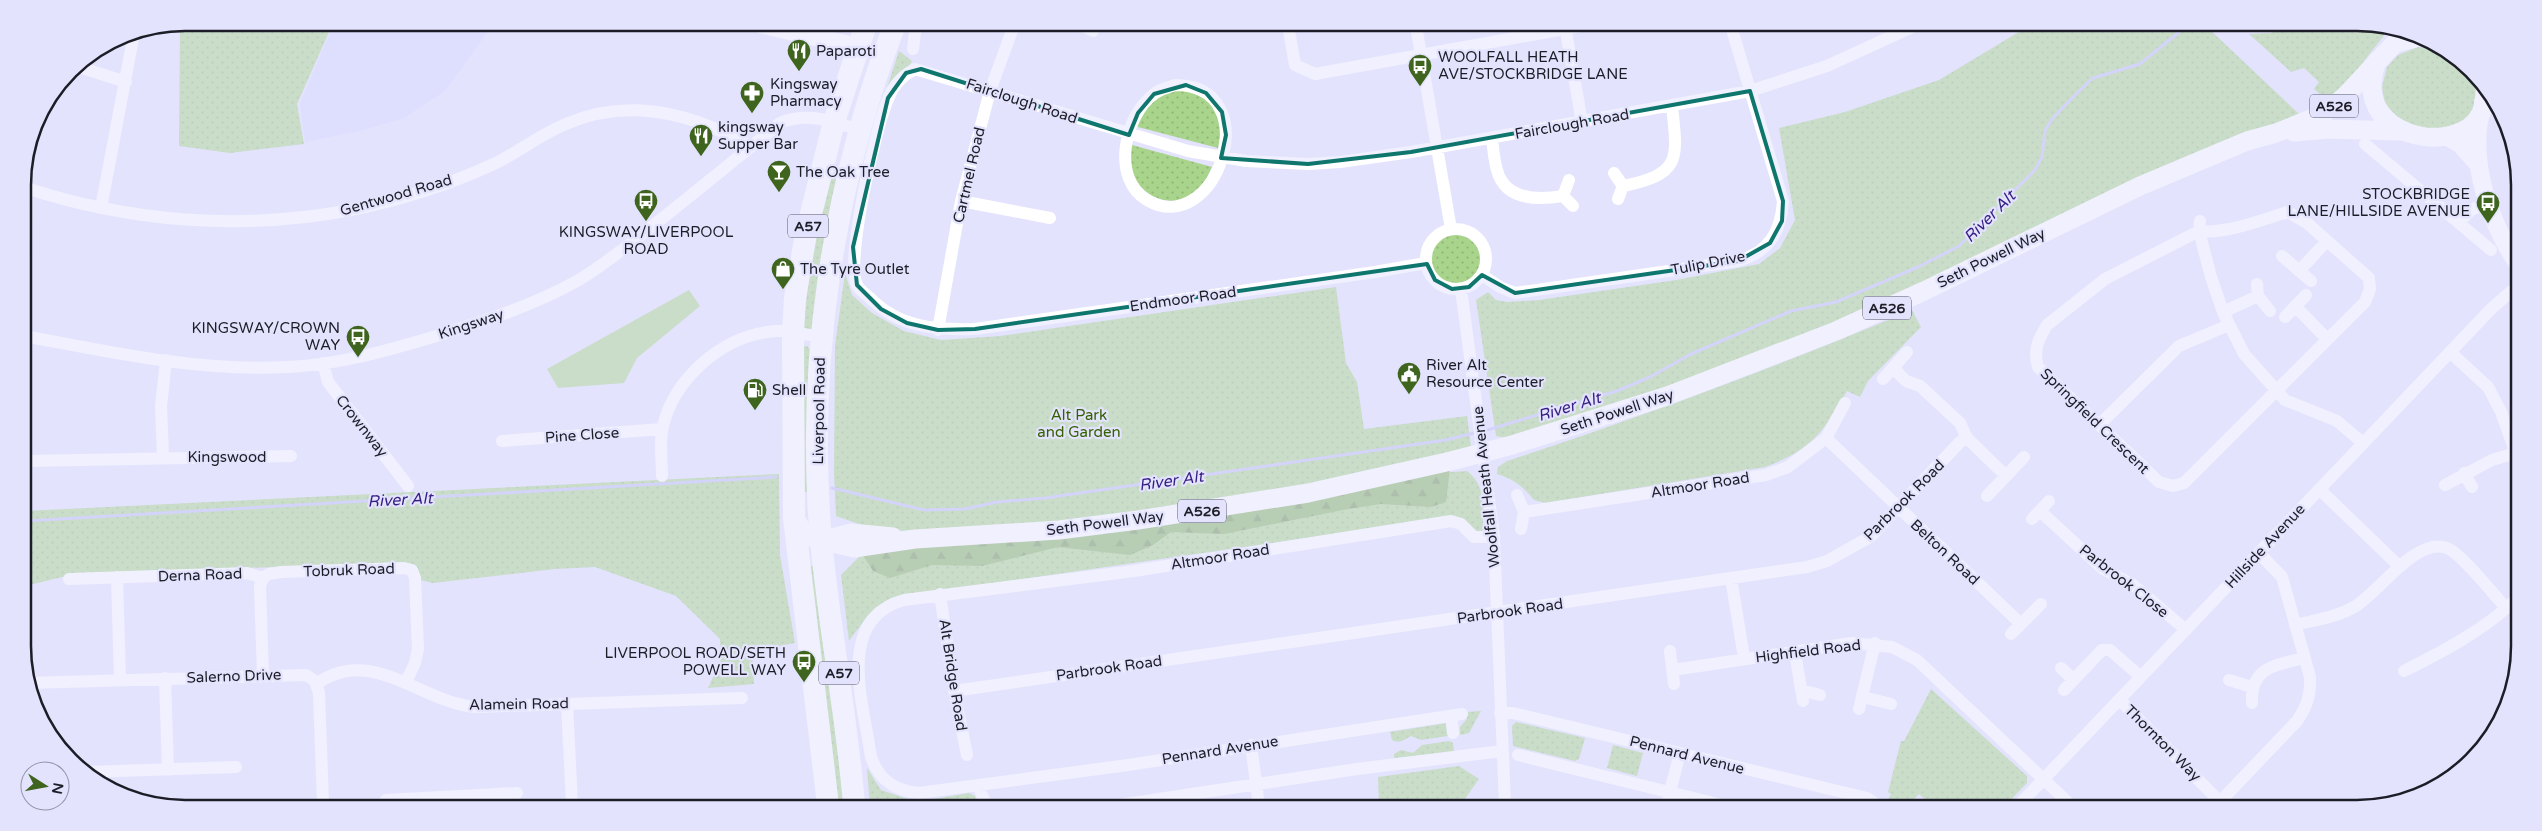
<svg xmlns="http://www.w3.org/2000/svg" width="2542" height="831" font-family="'Varela Round',sans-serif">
  <defs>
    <pattern id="grass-dots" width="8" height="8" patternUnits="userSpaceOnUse" patternTransform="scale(1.25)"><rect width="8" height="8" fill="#a9d48b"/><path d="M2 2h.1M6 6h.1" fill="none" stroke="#91b678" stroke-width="1.8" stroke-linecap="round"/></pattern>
    <pattern id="forest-firs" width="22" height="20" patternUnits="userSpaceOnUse" patternTransform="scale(1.25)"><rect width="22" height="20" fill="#82b25c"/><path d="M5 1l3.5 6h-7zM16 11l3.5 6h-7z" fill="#6a904c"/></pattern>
  </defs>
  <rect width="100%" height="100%" fill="#e3e3fd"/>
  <path fill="#d7d7ff" d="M334,23H494L445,91L404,118L359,131L305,142L300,104Z"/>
  <path fill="url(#grass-dots)" d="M185,23H333L297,104L304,144L230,153L179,146L180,24Z
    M2027,27L2208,28L2299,114L1725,371L1512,439L1496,436L1476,300L1488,292L1496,300L1508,302L1539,300L1676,280L1759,264L1780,248L1795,220L1779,128L1845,112L1939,80Z
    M2286,28H2390L2341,90L2326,100L2314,89L2319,82L2304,68L2291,72L2249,34L2271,33Z
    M2418,47L2448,50L2481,81V88L2473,115L2443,131L2404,124L2385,104L2382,87L2387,67L2398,55Z
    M899,51L912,61L911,63L885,94Z
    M1173,90L1194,91L1210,102L1222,125L1218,148L1138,127C1138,109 1159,97 1173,90Z
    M1132,145L1212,167C1208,174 1205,185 1199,191C1196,194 1189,196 1185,198C1154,211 1120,177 1132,145Z
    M827,176L841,180L812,328L810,331L803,327L810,270Z
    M1431 258a25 25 0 1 1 50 0a25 25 0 1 1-50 0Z
    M845,273L852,295L872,313L904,331L941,340L1000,336L1336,287L1346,363L1357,382L1364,429L1467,416L1471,446L1413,466L1099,519L973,530L879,531L836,516L834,473L835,346Z
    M1912,310L1921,327L1868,381L1860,397L1847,391C1823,433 1811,450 1765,467L1546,503L1534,500C1523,486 1513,479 1497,474L1498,467L1507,461C1644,416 1779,366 1912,310Z
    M807,346L812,352L811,492H802L801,347Z
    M1467,471C1487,486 1482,508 1483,530L1479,534L1439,519L925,593L895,600L868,615L849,641L841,575L862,554L1311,500L1451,472Z
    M779,474L780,555L795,643L752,651L754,684L708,688L721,660L720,639L676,596L595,567L555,569L433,583L420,580L406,563L79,573L25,586V511Z
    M816,564L847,805H837L809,567Z
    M1931,689L2027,776V783L2004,807H1933L1919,794L1907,807H1884L1891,794L1888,792L1901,741H1904Z
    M1481,711L1469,733L1460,735V727L1467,719L1466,712Z
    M1516,722L1585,738L1579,759L1575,761L1513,746L1512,726Z
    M1447,723L1448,736L1421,740L1411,736C1404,740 1400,744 1392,740L1390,732Z
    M1449,741L1453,743L1454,752L1394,758V754L1401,750L1413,753L1422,745Z
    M1613,745L1643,753L1637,776L1607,768Z
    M1459,766L1479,779L1460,806H1379L1378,777Z
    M867,768L881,790L916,802L969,793L975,796L978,805H870Z"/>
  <path fill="url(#forest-firs)" d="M1451,461L1446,502L1431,507L1381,504L1348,509L1224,534L1171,532L1153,545L1130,555L1058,547L982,566L932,565L890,578L873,571L862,554Z"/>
  <path fill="#a9d48b" d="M689,290L700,306L637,358L624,383L558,388L547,369Z"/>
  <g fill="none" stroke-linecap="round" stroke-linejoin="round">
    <path stroke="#c0c0f6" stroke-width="3" d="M1484,431L1617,391L1650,377L1691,354L1791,311L1836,302L1918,267L1959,246L2035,170L2042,157L2045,131L2052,119L2078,92L2093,78L2140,64L2184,28
      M832,488L924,510L965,509L997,502L1045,498L1446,440L1478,432
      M25,521L776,477"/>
    <path stroke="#fff" stroke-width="12" d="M1081,25L1093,31
      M1288,25L1295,65L1315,74L1581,26
      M1416,26L1451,229
      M1565,26L1582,122
      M913,49L916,24
      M76,66L126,82
      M1175,85C1269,85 1216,241 1147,200C1111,179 1124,116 1154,94C1160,89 1168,88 1175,85Z
      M1492,138C1493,148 1494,160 1497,170C1505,201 1539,200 1563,196
      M2365,144L2491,250
      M1614,173L1623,186L1618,199
      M1569,180L1563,196L1573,206
      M1623,186C1681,174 1678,160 1672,107
      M23,187C129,222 241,231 351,210C400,200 451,184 496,163C520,151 541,134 566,124C617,102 668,108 718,130C729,135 741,139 751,147
      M961,201L1050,218
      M101,208L134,33
      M2288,212L2307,223L2369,278L2370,289L2365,302L2184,483L2173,486L2159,482L2038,367C2033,350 2038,340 2047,325L2105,279L2199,231C2228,234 2260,220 2288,212Z
      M2200,221L2199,231L2211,277L2223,312L2244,354L2285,400L2337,421L2363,443
      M2459,222L2471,210L2488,202
      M1426 259a30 30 0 1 1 60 0a30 30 0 1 1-60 0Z
      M2282,256L2311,281
      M1426,263L1375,272L975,329C936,330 900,328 870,298C866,294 859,290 857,285C845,260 876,127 888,99C893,86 903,75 915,69L1188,151L1246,161L1308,164L1340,162L1411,152L1750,91L1827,66L1912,27
      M2299,271L2327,241
      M1482,275L1500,287L1515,293L1738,261C1769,252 1781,232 1783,201L1731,26
      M2257,284L2258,296L2270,311
      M1461,289L1494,537L1505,806
      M2295,306L2327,339
      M2223,312L2258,296
      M2285,317L2306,295
      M938,330L961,201L990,91L1014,25
      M24,336C110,352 199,372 287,367C337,365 386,351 433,337C482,322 532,306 577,281C608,263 635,239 664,217C703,186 741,155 780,123C808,111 833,122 860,130
      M2450,352L2488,387L2501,412L2515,451
      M323,363L328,382L408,486
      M1893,368L1906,381L1920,386L1960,423L1967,438L2005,475
      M1883,379L1907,352
      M2099,425L2179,346L2229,325
      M1826,438L2021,624
      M502,441L662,429
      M163,457L161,406L166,360
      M24,465L26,461L291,456
      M2464,473L2472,487
      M662,476C662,460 659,441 663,426C674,380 719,339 767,332C785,329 803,334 820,337
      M2445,485L2492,460L2515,453
      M2319,489L2399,566
      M1517,495L1524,512L1521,529
      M1987,496L2024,457
      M2040,511L2103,569L2132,584L2186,630
      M1524,512L1766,475L1788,467L1826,438L1845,403
      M2032,519L2049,501
      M117,577L120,679
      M263,578L269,574L281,572L404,568L412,570L415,578L418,649L415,663L406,682
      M263,578L260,586L263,675
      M1731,578L1744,658
      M69,579L247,573L263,578
      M940,594L954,691L967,755
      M2295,625C2315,620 2337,617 2354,607C2378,594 2416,536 2447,548C2462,554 2494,595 2506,608
      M2011,634L2041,604
      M1670,651L1674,684
      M1795,652L1803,701
      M2061,668L2074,680
      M1673,670L1852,643L1892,647L1917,660L2073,807
      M2404,671C2442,652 2484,630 2514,601
      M165,678L168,770
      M2229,680L2252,687
      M28,683L306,675L315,681L319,693L323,803
      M316,684C372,644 421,703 476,707L742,698
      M1801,690L1820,695
      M2064,690L2102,650H2110L2141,677
      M954,691L1807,567L1827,561L1870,537L1960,442L1967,438
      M1863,697L1891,704
      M2120,700L2225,807
      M2252,703C2250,667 2276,665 2304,658
      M567,704L572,804
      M1859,709L1875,643
      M1500,713H1513L1867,798L1873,802L1874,807
      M1462,714L1128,765L919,793C895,791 879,780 871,757C864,705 834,619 904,600L1134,571L1451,521L1461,524L1474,537H1494
      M1451,716L1453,733
      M1251,745L1259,806
      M1518,755L1730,807
      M86,772L236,767
      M978,785L986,805
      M386,800L517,793
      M1119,805L1357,769L1502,751
      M1666,807L1680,753
      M2017,807L2491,309L2516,287
      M2214,808L2297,721C2307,706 2311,695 2310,677L2282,577L2259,553"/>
    <path stroke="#fff" stroke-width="18" d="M760,24L857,47
      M2395,43L2401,29
      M2480,115C2470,164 2489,220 2516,261
      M2446,136L2460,144L2479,165"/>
    <path stroke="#fff" stroke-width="19" d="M2377,61C2347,138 2459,159 2481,113C2484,106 2485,98 2485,91
      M2294,132L2328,129L2400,131
      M794,518L803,531L815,539L854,548L915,539L1059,530L1138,520L1308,493L1451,461L1512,445L1667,396L1836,331L1924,291L2140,186L2247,141L2276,133L2323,114L2345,96L2395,43L2419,37
      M825,540L851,533L893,537"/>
    <path stroke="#fff" stroke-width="22" d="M2485,102L2488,96
      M828,805L794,518L793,332L795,298L806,234L834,122L866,24
      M854,805C847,716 829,628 821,540C806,365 832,188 895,24"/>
  </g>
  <path d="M0 0H2542V831H0ZM921,69L1129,135L1138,113L1154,94L1186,85L1206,93L1222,112L1226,135L1221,158L1308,164L1411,152L1750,91L1783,201L1782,221L1770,243L1738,261L1515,293L1482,275L1469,287L1452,289L1435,280L1427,264L975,329L938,330L907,323L881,309L857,285L853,247L888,98L906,73Z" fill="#e3e3fd" fill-opacity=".55" fill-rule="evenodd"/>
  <path fill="none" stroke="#0f766e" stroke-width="4" stroke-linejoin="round" d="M921,69L1129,135L1138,113L1154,94L1186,85L1206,93L1222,112L1226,135L1221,158L1308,164L1411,152L1750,91L1783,201L1782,221L1770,243L1738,261L1515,293L1482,275L1469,287L1452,289L1435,280L1427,264L975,329L938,330L907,323L881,309L857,285L853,247L888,98L906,73Z"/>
  <defs>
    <symbol id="restaurant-pin" viewBox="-11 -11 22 30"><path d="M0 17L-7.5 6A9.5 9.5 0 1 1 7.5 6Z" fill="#3e641d" stroke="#e3e3fd"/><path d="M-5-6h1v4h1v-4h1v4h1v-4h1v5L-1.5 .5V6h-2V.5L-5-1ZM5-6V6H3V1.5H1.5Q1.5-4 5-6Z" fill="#fff"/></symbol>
    <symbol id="bus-pin" viewBox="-11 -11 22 30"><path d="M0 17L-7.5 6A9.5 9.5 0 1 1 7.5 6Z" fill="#3e641d" stroke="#e3e3fd"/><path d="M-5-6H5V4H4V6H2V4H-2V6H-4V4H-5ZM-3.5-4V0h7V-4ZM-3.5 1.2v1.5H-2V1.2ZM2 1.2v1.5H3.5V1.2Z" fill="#fff"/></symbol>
    <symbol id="pharmacy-pin" viewBox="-11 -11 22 30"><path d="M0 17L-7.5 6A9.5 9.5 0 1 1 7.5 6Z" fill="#3e641d" stroke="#e3e3fd"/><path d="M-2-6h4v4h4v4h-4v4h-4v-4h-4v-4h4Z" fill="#fff"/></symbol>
    <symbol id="bar-pin" viewBox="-11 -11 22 30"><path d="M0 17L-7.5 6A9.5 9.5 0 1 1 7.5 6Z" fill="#3e641d" stroke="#e3e3fd"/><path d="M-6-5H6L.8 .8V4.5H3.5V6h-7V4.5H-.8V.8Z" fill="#fff"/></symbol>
    <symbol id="shop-pin" viewBox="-11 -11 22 30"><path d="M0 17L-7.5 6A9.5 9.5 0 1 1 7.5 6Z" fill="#3e641d" stroke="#e3e3fd"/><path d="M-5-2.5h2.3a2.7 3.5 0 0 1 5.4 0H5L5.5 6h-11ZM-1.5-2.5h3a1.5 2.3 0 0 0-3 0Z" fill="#fff"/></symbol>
    <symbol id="civic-pin" viewBox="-11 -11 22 30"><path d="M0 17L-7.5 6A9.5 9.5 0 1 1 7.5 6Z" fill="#3e641d" stroke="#e3e3fd"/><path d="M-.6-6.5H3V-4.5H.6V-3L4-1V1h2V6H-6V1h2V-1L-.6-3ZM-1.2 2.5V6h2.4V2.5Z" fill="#fff"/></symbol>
    <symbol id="fuel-pin" viewBox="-11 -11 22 30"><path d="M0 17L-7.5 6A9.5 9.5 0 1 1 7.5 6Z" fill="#3e641d" stroke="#e3e3fd"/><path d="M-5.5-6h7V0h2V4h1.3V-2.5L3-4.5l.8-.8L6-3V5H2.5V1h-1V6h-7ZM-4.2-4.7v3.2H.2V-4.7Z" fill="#fff"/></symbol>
  </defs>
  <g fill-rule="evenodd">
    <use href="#restaurant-pin" x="785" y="37" width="28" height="38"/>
    <use href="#bus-pin" x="1406" y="52" width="28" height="38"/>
    <use href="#pharmacy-pin" x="738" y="79" width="28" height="38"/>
    <use href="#restaurant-pin" x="687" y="122" width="28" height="38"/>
    <use href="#bar-pin" x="765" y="158" width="28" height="38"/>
    <use href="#bus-pin" x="632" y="187" width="28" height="38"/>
    <use href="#bus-pin" x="2474" y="189" width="28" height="38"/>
    <use href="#shop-pin" x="769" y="255" width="28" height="38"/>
    <use href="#bus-pin" x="344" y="323" width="28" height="38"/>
    <use href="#civic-pin" x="1395" y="360" width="28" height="38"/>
    <use href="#fuel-pin" x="741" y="376" width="28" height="38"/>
    <use href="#bus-pin" x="790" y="648" width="28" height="38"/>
  </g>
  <g text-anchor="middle" stroke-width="4.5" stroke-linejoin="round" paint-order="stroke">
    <g fill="#e3e3fd" stroke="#585868" stroke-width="1">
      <rect x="2310" y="94.5" width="48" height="23" rx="4"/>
      <rect x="788" y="214.5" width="40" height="23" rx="4"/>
      <rect x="1863" y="296.5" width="48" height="23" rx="4"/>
      <rect x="1178" y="499.5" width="48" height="23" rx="4"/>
      <rect x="819" y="661.5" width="40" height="23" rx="4"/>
    </g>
    <g font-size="14" font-weight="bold" fill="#1d1d28">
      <text x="2334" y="111">A526</text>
      <text x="808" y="231">A57</text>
      <text x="1887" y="313">A526</text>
      <text x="1202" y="516">A526</text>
      <text x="839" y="678">A57</text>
    </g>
    <g font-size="15" fill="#1d1d28" stroke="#e3e3fd" text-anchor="start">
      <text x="816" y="56">Paparoti</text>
      <text x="1438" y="62">WOOLFALL HEATH<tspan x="1438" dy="17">AVE/STOCKBRIDGE LANE</tspan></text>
      <text x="770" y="89">Kingsway<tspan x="770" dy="17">Pharmacy</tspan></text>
      <text x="718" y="132">kingsway<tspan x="718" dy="17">Supper Bar</tspan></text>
      <text x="796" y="177">The Oak Tree</text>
      <text x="2470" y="199" text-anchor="end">STOCKBRIDGE<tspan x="2470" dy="17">LANE/HILLSIDE AVENUE</tspan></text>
      <text x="646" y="237" text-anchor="middle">KINGSWAY/LIVERPOOL<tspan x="646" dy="17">ROAD</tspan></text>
      <text x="800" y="274">The Tyre Outlet</text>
      <text x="340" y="333" text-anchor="end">KINGSWAY/CROWN<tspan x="340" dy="17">WAY</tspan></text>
      <text x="1426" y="370">River Alt<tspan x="1426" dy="17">Resource Center</tspan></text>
      <text x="772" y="395">Shell</text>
      <text x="786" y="658" text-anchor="end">LIVERPOOL ROAD/SETH<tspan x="786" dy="17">POWELL WAY</tspan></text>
    </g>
    <g font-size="15" fill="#1d1d28" stroke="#e3e3fd">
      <text transform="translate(1022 101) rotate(18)" y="5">Fairclough Road</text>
      <text transform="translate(1572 124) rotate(-10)" y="5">Fairclough Road</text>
      <text transform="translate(969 175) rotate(-77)" y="5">Cartmel Road</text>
      <text transform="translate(396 195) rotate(-16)" y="5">Gentwood Road</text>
      <text transform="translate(1991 258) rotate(-26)" y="5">Seth Powell Way</text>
      <text transform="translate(1708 263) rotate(-11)" y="5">Tulip Drive</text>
      <text transform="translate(1183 299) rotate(-8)" y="5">Endmoor Road</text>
      <text transform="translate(471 324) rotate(-18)" y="5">Kingsway</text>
      <text transform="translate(819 411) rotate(-89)" y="5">Liverpool Road</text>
      <text transform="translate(1617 412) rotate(-18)" y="5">Seth Powell Way</text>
      <text transform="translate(2095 421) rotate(44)" y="5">Springfield Crescent</text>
      <text transform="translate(362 426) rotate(52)" y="5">Crownway</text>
      <text transform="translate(582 435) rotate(-4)" y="5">Pine Close</text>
      <text x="227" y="462">Kingswood</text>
      <text transform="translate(1700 485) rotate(-9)" y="5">Altmoor Road</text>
      <text transform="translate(1486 487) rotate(-96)" y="5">Woolfall Heath Avenue</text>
      <text transform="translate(1904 500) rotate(-45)" y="5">Parbrook Road</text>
      <text transform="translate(1105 523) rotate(-7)" y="5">Seth Powell Way</text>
      <text transform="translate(2265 546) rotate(-47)" y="5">Hillside Avenue</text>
      <text transform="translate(1945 552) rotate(43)" y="5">Belton Road</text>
      <text transform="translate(1220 557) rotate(-9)" y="5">Altmoor Road</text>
      <text transform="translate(349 570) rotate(-2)" y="5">Tobruk Road</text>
      <text transform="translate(200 575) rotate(-2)" y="5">Derna Road</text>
      <text transform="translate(2124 581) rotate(38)" y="5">Parbrook Close</text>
      <text transform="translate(1510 611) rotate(-8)" y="5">Parbrook Road</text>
      <text transform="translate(1808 651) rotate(-7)" y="5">Highfield Road</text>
      <text transform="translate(1109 668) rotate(-8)" y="5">Parbrook Road</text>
      <text transform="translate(953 675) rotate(81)" y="5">Alt Bridge Road</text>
      <text transform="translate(234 676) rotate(-2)" y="5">Salerno Drive</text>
      <text transform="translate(519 704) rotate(-1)" y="5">Alamein Road</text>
      <text transform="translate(2163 743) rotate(45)" y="5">Thornton Way</text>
      <text transform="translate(1220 750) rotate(-9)" y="5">Pennard Avenue</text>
      <text transform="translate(1687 755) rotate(14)" y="5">Pennard Avenue</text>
    </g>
    <g font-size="15" fill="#356100" stroke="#e3e3fd">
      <text x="1079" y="420">Alt Park<tspan x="1079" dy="17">and Garden</tspan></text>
    </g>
    <g font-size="16" font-style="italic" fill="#361e83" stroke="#e3e3fd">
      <text transform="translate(1989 216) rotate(-45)" y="6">River Alt</text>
      <text transform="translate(1569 406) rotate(-17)" y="6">River Alt</text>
      <text transform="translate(1171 480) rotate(-8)" y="6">River Alt</text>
      <text transform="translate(400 499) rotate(-3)" y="6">River Alt</text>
    </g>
  </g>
  <path d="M0 0H2542V831H0ZM185 31H2357A154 154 0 0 1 2511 185V646A154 154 0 0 1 2357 800H185A154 154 0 0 1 31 646V185A154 154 0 0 1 185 31Z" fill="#e3e3fd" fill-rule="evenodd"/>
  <path fill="none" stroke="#1d1d28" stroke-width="2.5" d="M185 31H2357A154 154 0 0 1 2511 185V646A154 154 0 0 1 2357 800H185A154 154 0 0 1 31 646V185A154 154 0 0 1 185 31Z"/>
  <g transform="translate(45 786) rotate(101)"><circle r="24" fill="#e3e3fd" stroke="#9494a8"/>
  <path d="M0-4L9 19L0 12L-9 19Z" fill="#3e641d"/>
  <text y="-8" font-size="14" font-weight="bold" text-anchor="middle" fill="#1d1d28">N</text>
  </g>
</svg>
